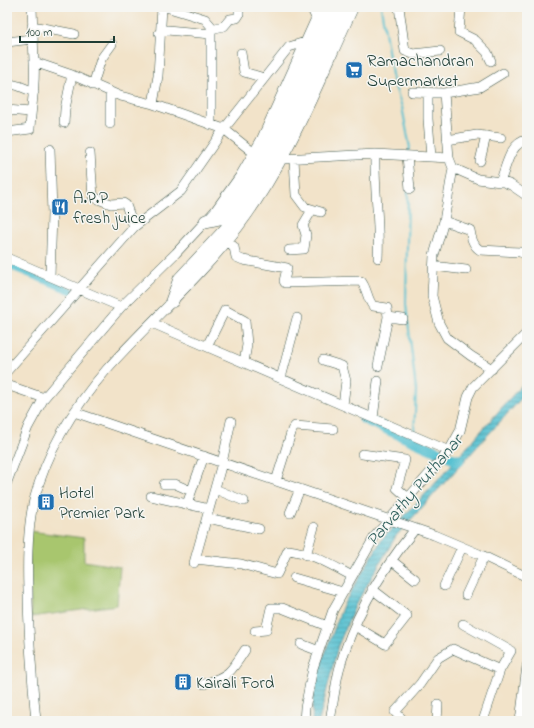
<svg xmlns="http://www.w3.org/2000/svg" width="534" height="728" font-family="'Indie Flower',sans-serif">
  <defs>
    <pattern id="water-rules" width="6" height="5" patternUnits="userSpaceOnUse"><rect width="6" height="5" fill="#56c1d1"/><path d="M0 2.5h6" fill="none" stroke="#479eaa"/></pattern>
  </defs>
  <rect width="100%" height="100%" fill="#f6f6f2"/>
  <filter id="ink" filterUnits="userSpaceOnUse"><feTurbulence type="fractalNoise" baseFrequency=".025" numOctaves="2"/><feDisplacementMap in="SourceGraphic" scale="8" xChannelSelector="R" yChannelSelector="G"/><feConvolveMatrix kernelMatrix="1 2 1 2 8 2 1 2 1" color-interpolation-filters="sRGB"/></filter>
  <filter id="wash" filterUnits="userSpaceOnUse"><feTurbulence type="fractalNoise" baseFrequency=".012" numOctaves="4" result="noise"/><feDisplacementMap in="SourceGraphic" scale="16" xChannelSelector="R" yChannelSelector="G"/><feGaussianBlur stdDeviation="0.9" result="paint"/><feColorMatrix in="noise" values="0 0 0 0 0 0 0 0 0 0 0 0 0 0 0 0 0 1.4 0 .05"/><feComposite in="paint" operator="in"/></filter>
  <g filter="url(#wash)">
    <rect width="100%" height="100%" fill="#f2e3c9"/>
    <path fill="#a8c66e" stroke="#648251" d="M29,531L84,538V561L120,567L117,605L31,617Z"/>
    <path fill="url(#water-rules)" stroke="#3a7f82" d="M527,379V392L396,536L356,604L338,646L319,721H312L313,699L321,664L343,605L382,539L431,488Z"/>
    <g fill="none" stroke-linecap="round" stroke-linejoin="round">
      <path stroke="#56c1d1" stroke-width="2" d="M381,7L393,81L402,107L410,148L408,152
        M408,190L406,304L416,390L414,433"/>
      <path stroke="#56c1d1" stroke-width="7" d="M7,265L74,292"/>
      <path stroke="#56c1d1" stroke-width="11" d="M364,419L443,454
        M451,458L459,460"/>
    </g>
  </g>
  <g filter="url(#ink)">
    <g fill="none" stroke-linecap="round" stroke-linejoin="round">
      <defs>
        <path id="minor" d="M32,7L34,62L72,75L120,96L153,104L224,129L254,153
          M166,7L205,19L211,26V125
          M311,7L316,18
          M399,7L405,51L413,54L440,51
          M461,7L459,32L475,40L487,52L491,61
          M32,26L74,34
          M211,29L224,26L230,19L237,18L239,15V7
          M159,33L167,30L211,34
          M7,42L32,39
          M241,53L244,72L264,78
          M7,83L19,86L34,92
          M93,85L101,59L112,44
          M110,92V124
          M412,92L444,93L480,87L503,73
          M444,93L449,158L453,168L444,221L434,255L432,296L439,323L447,338L471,356L492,369
          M428,94V119L431,157
          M153,104L158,76L162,7
          M7,110L30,112
          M64,123L65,109L72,75
          M7,132L30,129C31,106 36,85 34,62
          M447,140L477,135L501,138
          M50,149L52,214L50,276
          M90,153L93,197L111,204L123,203L126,205L134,227
          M375,154C374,189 380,223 378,258
          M407,156L410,189
          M283,159L375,154L449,158
          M294,159L296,195L305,207L321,212
          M480,161L486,136
          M453,168L478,179L500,182C506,169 509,143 527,140
          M501,181L511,185L527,196
          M444,221L470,230C471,238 473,246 480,250L520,252L527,255
          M228,241L234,247L236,257L243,260L287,268L284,281L285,283L361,281C367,288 367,299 373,306L387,308L388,317L403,319
          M289,250L304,249L306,235L303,225L312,210
          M7,258L121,307
          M433,266L466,270
          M152,323L449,451
          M207,346L225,310L245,321L247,345L244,362
          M323,360L342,366L346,381L343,405
          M378,366L388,317
          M7,371L134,227L181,191L224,129L289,47L305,42
          M281,378L297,318
          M7,385L44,398
          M74,412L434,535L479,554L527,577
          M373,418L378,381
          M362,454L405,460L397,488L408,498
          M276,481L292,430L295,426L333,429
          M7,482L28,427L44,398L121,307L176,253L215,211L240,176L261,140L321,7
          M164,484H175L191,491
          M215,489L244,501
          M151,496L209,509
          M187,504L204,456
          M290,513L300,489
          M207,518L259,529
          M306,555L314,527
          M195,559L241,564L277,574L288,550C310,552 333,566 352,576
          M391,560L415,579
          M194,563L222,463L231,421
          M294,578L343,592
          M444,586L462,547
          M466,595L484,556
          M463,624L511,651L500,670L483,721
          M355,626L385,644L407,616L372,589
          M255,631L266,630L271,608H282L327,626
          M301,644L319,651
          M204,684C229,676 231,672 245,650
          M36,721C32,677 28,634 28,590C27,560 27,529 34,500C47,451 74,407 107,369C150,321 199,279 238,228C289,161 319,82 354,7
          M304,721L305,708L313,668L333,610L375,536L449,451L460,431L468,397L473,387L527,333
          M330,721C333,704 335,687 339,670C353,617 381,571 415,529
          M404,721L395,712L420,684L438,658L453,649L500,670
          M437,721L438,705
          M520,721L527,666"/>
        <path id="highway" d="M206,221L220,218L257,166L331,7
          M172,301L180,279L231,224L267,171L344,7"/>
      </defs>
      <use href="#minor" stroke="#3f564a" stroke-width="10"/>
      <use href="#highway" stroke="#3f564a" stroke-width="14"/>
      <use href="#minor" stroke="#fff" stroke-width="9"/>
      <use href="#highway" stroke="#fff" stroke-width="13"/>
    </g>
  </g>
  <defs>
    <symbol id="supermarket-square" viewBox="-11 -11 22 22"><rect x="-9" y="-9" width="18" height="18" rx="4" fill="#1f6fb2" stroke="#f6f6f2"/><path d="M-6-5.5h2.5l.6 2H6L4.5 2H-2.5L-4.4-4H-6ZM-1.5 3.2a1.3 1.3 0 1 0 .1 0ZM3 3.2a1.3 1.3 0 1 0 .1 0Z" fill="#fff"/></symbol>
    <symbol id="restaurant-square" viewBox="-11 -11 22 22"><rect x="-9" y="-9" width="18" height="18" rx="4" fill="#1f6fb2" stroke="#f6f6f2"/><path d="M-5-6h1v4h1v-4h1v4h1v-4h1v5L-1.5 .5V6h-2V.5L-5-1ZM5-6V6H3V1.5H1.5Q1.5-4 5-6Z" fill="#fff"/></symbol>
    <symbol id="building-square" viewBox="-11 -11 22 22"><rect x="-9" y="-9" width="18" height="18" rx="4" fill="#1f6fb2" stroke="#f6f6f2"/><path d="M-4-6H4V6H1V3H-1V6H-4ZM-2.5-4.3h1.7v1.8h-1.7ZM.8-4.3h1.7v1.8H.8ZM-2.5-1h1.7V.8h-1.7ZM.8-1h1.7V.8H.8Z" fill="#fff"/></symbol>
  </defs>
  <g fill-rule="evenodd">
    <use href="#supermarket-square" x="344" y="60" width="20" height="20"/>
    <use href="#restaurant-square" x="50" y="197" width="20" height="20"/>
    <use href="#building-square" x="36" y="492" width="20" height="20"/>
    <use href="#building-square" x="173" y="672" width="20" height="20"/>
  </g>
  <g text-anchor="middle" stroke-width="3" stroke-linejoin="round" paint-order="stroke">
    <g font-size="17" fill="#1f3d34" stroke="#f6f6f2" text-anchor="start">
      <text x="367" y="66">Ramachandran<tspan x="367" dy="20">Supermarket</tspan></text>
      <text x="73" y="203">A.P.P<tspan x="73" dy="20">fresh juice</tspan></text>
      <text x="59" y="498">Hotel<tspan x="59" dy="20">Premier Park</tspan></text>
      <text x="196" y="688">Kairali Ford</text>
    </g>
    <g font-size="18" font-style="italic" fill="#2d5e5b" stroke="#f6f6f2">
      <text transform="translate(414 490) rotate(-50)" y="6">Parvathy Puthanar</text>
    </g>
  </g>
  <rect width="534" height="728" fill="none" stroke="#f6f6f2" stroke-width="24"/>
  <path d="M20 36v6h94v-6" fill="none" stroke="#1f3d34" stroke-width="2"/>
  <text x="26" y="36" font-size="12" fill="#1f3d34" stroke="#f6f6f2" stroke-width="3" paint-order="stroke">100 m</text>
</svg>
